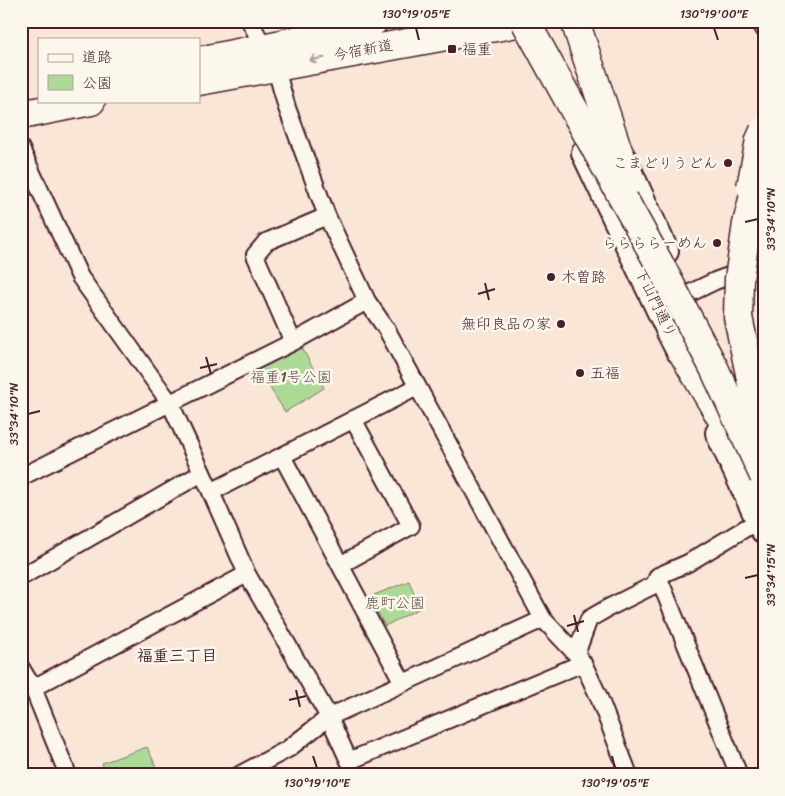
<svg xmlns="http://www.w3.org/2000/svg" width="785" height="796" font-family="Sriracha,'Klee One',sans-serif">
  <rect width="100%" height="100%" fill="#f9e6d7"/>
  <filter id="ink" filterUnits="userSpaceOnUse"><feTurbulence type="fractalNoise" baseFrequency=".02" numOctaves="2"/><feDisplacementMap in="SourceGraphic" scale="10" xChannelSelector="R" yChannelSelector="G"/><feConvolveMatrix kernelMatrix="1 2 1 2 8 2 1 2 1" color-interpolation-filters="sRGB"/></filter>
  <g filter="url(#ink)">
    <path fill="#add997" stroke="#7c7c61" d="M301,346L324,388L285,412L257,367Z
      M409,581L420,608L385,626L369,597Z
      M147,747L160,775H106L102,763Z"/>
    <g fill="none" stroke-linecap="round" stroke-linejoin="round">
      <defs>
        <path id="street" d="M250,21L278,76L287,108L327,216L367,301L387,330L543,619L576,654
          M760,21L764,29
          M21,149L80,277L170,403L211,492L247,574L329,717L349,761L583,663
          M684,296L715,281L764,263
          M293,342L367,301
          M282,456L403,683
          M21,477L293,342L255,255L266,242L327,216
          M211,492L417,387
          M340,565L411,526L353,419
          M658,576L739,775
          M21,577L202,473
          M21,668L33,688L68,775
          M33,688L247,574
          M239,775L288,749L329,717L543,619
          M629,775L598,695L583,663L576,654L589,619L608,608L654,585L658,576L688,563L759,520"/>
        <path id="primary" d="M585,153L679,350
          M623,159L665,251
          M719,433L764,530"/>
        <path id="highway" d="M199,61L277,45L374,21
          M199,81L528,21
          M21,115L91,101
          M670,331L754,473L764,496"/>
      </defs>
      <use href="#street" stroke="#4a1f2b" stroke-width="20"/>
      <use href="#primary" stroke="#4a1f2b" stroke-width="30"/>
      <use href="#highway" stroke="#4a1f2b" stroke-width="31"/>
      <use href="#street" stroke="#fbf7ec" stroke-width="16"/>
      <use href="#primary" stroke="#fbf7ec" stroke-width="26"/>
      <use href="#highway" stroke="#fbf7ec" stroke-width="28"/>
      <defs>
        <path id="highway-bridge" d="M525,21L660,265L714,368L764,476
          M575,21L618,151L631,180
          M764,168L756,187L747,224L739,279L738,317L764,441
          M751,187L760,140L764,131"/>
      </defs>
      <use href="#highway-bridge" stroke="#4a1f2b" stroke-width="31" stroke-linecap="butt"/>
      <use href="#highway-bridge" stroke="#fbf7ec" stroke-width="28"/>
    </g>
    <defs><path id="oneway-shaft" d="M-6 0H5M1.5-3L5.5 0L1.5 3" fill="none" stroke-width="1.6" stroke-linecap="round" stroke-linejoin="round" transform="scale(1.25)"/></defs>
    <use stroke="#ab9695" href="#oneway-shaft" transform="translate(317 59) rotate(170)"/>
  </g>
  <path fill="none" stroke="#4a1f2b" stroke-width="2" d="M416,28L419,40M714,28L718,40M745,222L758,219M485,283L489,300M478,294L495,289M206,357L211,374M200,368L217,364M28,414L40,411M745,578L758,575M574,615L578,632M567,626L584,621M296,690L300,707M289,700L306,696M313,756L317,768M612,756L615,768"/>
  <g fill="#4a1f2b" stroke="#fbf7ec" stroke-width="2">
    <rect x="447" y="44" width="10" height="10" rx="2.5"/>
    <circle cx="728" cy="163" r="5"/>
    <circle cx="717" cy="243" r="5"/>
    <circle cx="551" cy="277" r="5"/>
    <circle cx="561" cy="324" r="5"/>
    <circle cx="580" cy="373" r="5"/>
  </g>
  <g text-anchor="middle" stroke-width="5" stroke-linejoin="round" paint-order="stroke">
    <g font-size="15" fill="#4a1f2b" stroke="#fbf7ec" text-anchor="start">
      <text x="462" y="54">福重</text>
      <text x="718" y="168" text-anchor="end">こまどりうどん</text>
      <text x="707" y="248" text-anchor="end">ららららーめん</text>
      <text x="561" y="282">木曽路</text>
      <text x="551" y="329" text-anchor="end">無印良品の家</text>
      <text x="590" y="378">五福</text>
    </g>
    <g font-size="15" fill="#4a1f2b" stroke="#fbf7ec">
      <text transform="translate(363 50) rotate(-10)" y="5">今宿新道</text>
      <text transform="translate(656 303) rotate(64)" y="5">下山門通り</text>
    </g>
    <g font-size="15" fill="#634e46" stroke="#fbf7ec">
      <text x="291" y="382">福重1号公園</text>
      <text x="395" y="608">鹿町公園</text>
    </g>
    <g font-size="16" font-weight="bold" fill="#4a1f2b" stroke="#fbf7ec">
      <text x="177" y="661">福重三丁目</text>
    </g>
  </g>
  <rect width="785" height="796" fill="none" stroke="#fbf7ec" stroke-width="55"/>
  <rect x="38" y="38" width="162" height="65" fill="#fbf7ec" stroke="#b4a19f"/>
  <rect x="48" y="54" width="25" height="8" fill="#fbf7ec" stroke="#b4a19f"/>
  <text x="82" y="62" font-size="15" fill="#4a1f2b">道路</text>
  <rect x="48" y="75" width="25" height="15" fill="#add997" stroke="#b4a19f"/>
  <text x="82" y="88" font-size="15" fill="#4a1f2b">公園</text>
  <rect x="28" y="28" width="730" height="740" fill="none" stroke="#4a1f2b" stroke-width="2"/>
  <g font-size="12" text-anchor="middle" fill="#4a1f2b">
    <text x="416" y="18">130°19'05"E</text>
    <text x="714" y="18">130°19'00"E</text>
    <text transform="translate(771 219) rotate(-90)" y="4">33°34'10"N</text>
    <text transform="translate(14 414) rotate(-90)" y="4">33°34'10"N</text>
    <text transform="translate(771 575) rotate(-90)" y="4">33°34'15"N</text>
    <text x="317" y="787">130°19'10"E</text>
    <text x="615" y="787">130°19'05"E</text>
  </g>
</svg>
